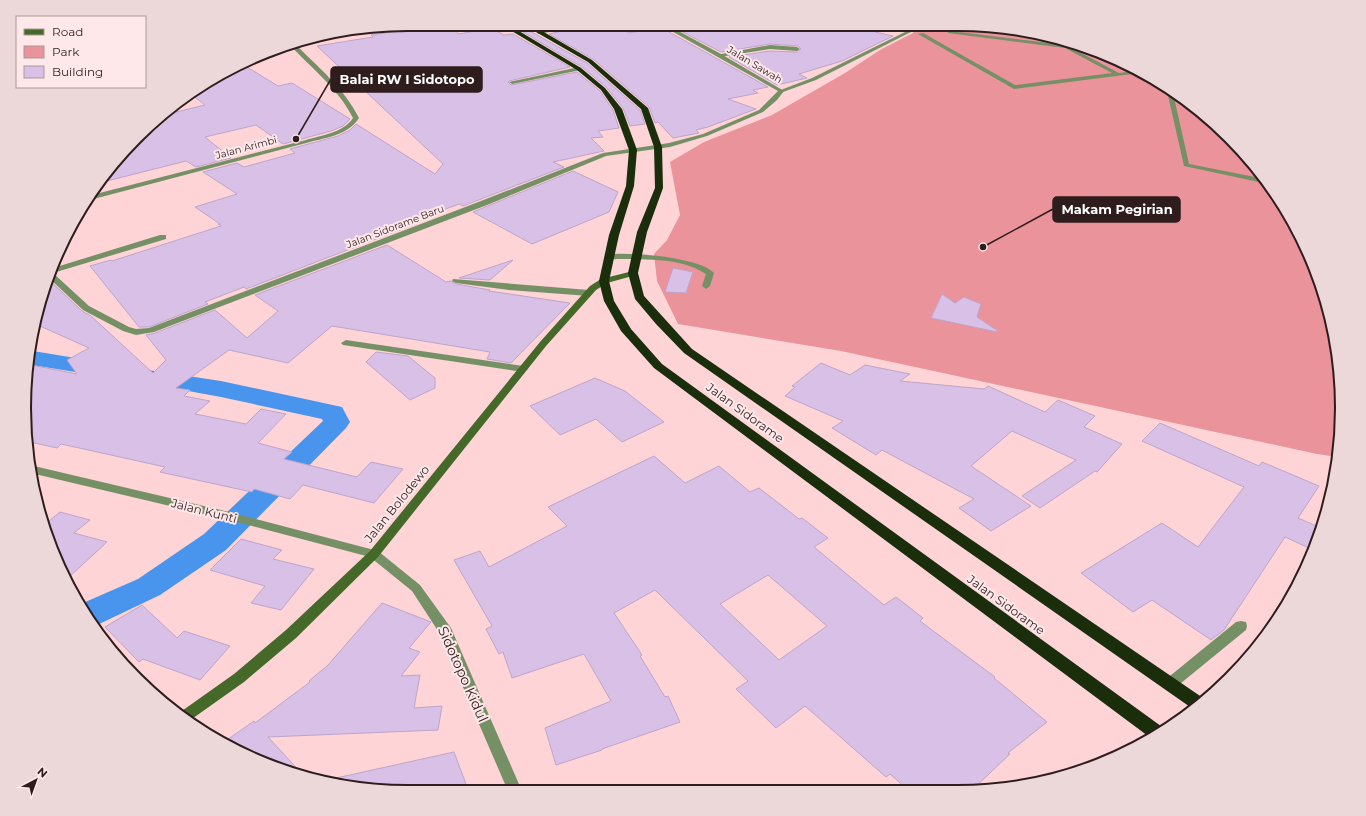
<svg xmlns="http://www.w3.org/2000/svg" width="1366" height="816" font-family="Montserrat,sans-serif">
  <rect width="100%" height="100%" fill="#ffd4d7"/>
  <path fill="#ea939b" d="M918,25H983L1082,44L1172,89L1230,137L1277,195L1313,261L1335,333L1342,408L1337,457L1317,454L841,351L678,324L657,281L654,254L667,240L680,215L670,162L704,142L772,115L845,73L880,50L913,33Z"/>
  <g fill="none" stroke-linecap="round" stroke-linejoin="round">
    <path fill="#4994ec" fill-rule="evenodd" d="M33,351L106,363L115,365L118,370L115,375L106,377L32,365Z
      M148,370L221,381L342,407L350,422L346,428L226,550L160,595L95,626L83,603L138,579L204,534L323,421L322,419L221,397L139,382L136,377L139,372Z"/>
  </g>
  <path fill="#d9c0e6" stroke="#bda4ca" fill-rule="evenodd" d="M592,24H627L628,33L662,28L768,87L753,90L758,93L728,99L756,109L708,127L696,130L699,133L673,138L658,122L655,123L649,107L593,59L549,34Z
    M685,24L849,25L879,31L875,32L893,36L842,61L799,74L807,78L777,85L729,57L770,51L797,52L801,49L798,46L770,44L721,52L675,28Z
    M435,26L439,29L451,27L459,34L491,28L504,35L513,34L570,67L509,81L508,82L511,85L577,72L600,91L613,110L619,128L598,131L603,137L591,138L604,151L553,162L564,167L463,206L459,204L411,222L415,224L246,289L244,287L205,302L208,304L149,327H139L90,266L111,260L112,261L221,226L218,224H220L195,207L237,194L203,172L237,163L244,167L295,153L290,149L338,136L350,130L356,124L435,174L443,164L317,46L373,37L371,35Z
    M530,31L587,63L640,110L645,124L630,126L623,108L606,87L582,67L523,32Z
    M247,67L278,86L292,83L350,119L343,126L331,131L283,144L256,125L205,137L231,158L196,167L186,161L99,183L164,115L205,105L191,94L240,68Z
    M573,171L618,192L609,212L532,244L473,212Z
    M387,245L446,282L451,281L456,284L490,290L489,291L570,303L511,363L487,359L490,352L332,326L288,363L229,350L176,388L190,390L184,396L210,401L195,414L246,424L261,409L286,414L258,443L292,452L284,459L357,477L371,462L403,469L374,503L303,485L290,499L254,489L252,492L160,472L165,467L61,444L57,448L30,442L24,407L31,365L77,374L67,360L89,348L40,326L39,320L44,285L47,278L82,311L91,316L153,373L166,360L146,335L155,333L215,310L247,338L278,311L255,295Z
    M513,260L490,280L459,278Z
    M673,268L693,272L686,293L665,292Z
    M942,294L955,303L964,297L981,304L977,317L998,331L997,332L931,318Z
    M376,352L408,356L435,378V388L410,400L366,362Z
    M821,363L850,375L865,365L910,374L900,381L984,389L988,386L1045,412L1058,400L1095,416L1084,427L1122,444L1097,472L1095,471L1040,508L1022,496L1076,460L1012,431L971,466L1031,506L991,531L959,508L974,499L882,450L876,455L832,428L843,421L785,396L795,387L792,386Z
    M595,378L625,391L664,422L622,442L596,419L560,435L530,406Z
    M1160,423L1259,466L1262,462L1319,486L1298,518L1321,528L1315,548H1309L1285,537L1224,630L1211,640L1152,600L1133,612L1081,573L1162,523L1198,547L1244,487L1142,441Z
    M654,456L685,483L719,466L750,492L759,488L799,519L802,518L828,538L814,547L884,605L896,597L923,618L920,621L995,677L994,678L1047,722L1008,753L1010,754L971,791H909L890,774L886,777L805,706L776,728L736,689L748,681L655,590L614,613L642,655L640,656L665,697L668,696L680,722L602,749V750L556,765L545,728L611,701L584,654L512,678L503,652L499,654L486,629L492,626L454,560L480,551L489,567L567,526L548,507ZM768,575L827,626L779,660L720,604Z
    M60,512L90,520L74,533L107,542L69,577L44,532L43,526Z
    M241,539L282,550L273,559L314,569L281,610L251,603L265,586L210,570Z
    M382,603L431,622L409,648L420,652L401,676L420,675L414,708L442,706L438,730L268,737L303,775L284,772L224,742L254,721L255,723L310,682L309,681L328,665Z
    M142,605L177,638L184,631L230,646L200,680L143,659L139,662L105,627Z
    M454,752L466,784L449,791H383L327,780Z"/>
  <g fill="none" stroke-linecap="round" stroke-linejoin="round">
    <path fill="#769066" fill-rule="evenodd" d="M907,31L911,32L816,80L783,92L778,91L812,78Z
      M950,31L1066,45L1119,73L1135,71L1140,73L1014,89L918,34L923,33L1015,85L1112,73L1065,48L948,33V31Z
      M770,45L797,47L800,49L797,51L770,49L719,57L716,55Z
      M1170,89L1176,92L1173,93L1189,164L1265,179L1268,184L1184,166L1167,91Z
      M606,255C626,251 700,257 714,273L710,286L706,289L702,286L706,274C679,256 640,260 609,259H606Z
      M453,279L589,290L593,293L589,296L509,290L456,283L452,281Z
      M346,340L523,366L528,369L523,372L343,345L341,343Z
      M1241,621L1246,622L1247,626L1246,630L1175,688L1170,690L1165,688L1163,684L1165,680L1236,622Z"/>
    <path fill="#769066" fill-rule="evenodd" d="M579,24H591L539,34L537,33Z
      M659,24H684L671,27L721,54L784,91L777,100L763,112L707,136L670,147L606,156L487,205L154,332L136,335L123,331L83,310L48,277L53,268L160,235H166V239L53,273L89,306L129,327L136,329L149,328L481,201L603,153L669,143L703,134L759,110L778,91Z
      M294,43C317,66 344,88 359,118C348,135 328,137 310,142L86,201L88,196L306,140C322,135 343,133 353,118C338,88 311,68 289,44Z
      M579,67L581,68V70L512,84L509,82Z
      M34,466L225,511L378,551L420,585L451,628L522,791H508L440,634L412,591L370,557L225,519L35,474Z"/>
    <path fill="#446928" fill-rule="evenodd" d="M633,271H636L637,273L636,275L607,283L596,290L546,346L378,557L296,638L244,682L189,721L179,713L234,674L286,630L370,551L540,342L590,286L601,279Z"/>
    <path fill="#1b2e0c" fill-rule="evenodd" d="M500,24H507L581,68L605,88L622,109L637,150L634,186L619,235L609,281L614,301L631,329L662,364L1165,729L1152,739L654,368L621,331L604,301L599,281L609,235L626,186L629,150L614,109L601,90L577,70Z
      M522,24H530L592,60L648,108L662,147L663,188L647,232L638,273L644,296L692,349L1206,700L1193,709L684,353L656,324L635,299L628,273L637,232L655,188L654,147L641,109L588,62Z"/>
  </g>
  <g text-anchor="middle" stroke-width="4" stroke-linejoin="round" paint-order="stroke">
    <g font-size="10" fill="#2f1d1e" stroke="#fee8e9">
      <text transform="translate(755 64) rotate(31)" y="4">Jalan Sawah</text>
      <text transform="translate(246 147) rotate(-15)" y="4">Jalan Arimbi</text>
      <text transform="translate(395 226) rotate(-21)" y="4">Jalan Sidorame Baru</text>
    </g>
    <g font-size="12" fill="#2f1d1e" stroke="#fee8e9">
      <text transform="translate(745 413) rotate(36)" y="4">Jalan Sidorame</text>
      <text transform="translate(397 504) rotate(-51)" y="4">Jalan Bolodewo</text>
      <text transform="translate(204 511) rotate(14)" y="4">Jalan Kunti</text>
      <text transform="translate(1006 605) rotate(36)" y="4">Jalan Sidorame</text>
    </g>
    <g font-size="14" fill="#2f1d1e" stroke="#fee8e9">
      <text transform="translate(463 674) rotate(66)" y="5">Sidotopo Kidul</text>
    </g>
  </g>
  <path d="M0 0H1366V816H0ZM408 31H958A377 377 0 0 1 1335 408V408A377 377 0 0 1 958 785H408A377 377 0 0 1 31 408V408A377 377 0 0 1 408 31Z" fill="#edd8d9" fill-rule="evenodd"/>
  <path fill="none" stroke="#2f1d1e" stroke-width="2" d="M408 31H958A377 377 0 0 1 1335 408V408A377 377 0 0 1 958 785H408A377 377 0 0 1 31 408V408A377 377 0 0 1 408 31Z"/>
  <path fill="none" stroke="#2f1d1e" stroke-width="1.5" d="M296 139L331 79M983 247L1053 209"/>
  <g fill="#2f1d1e" stroke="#fee8e9" stroke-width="1.5">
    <circle cx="296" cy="139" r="4"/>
    <circle cx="983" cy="247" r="4"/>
  </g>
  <g fill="#2f1d1e" stroke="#2f1d1e" stroke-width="1.5">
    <rect x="331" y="67" width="151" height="25" rx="4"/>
    <rect x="1053" y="197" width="127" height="25" rx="4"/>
  </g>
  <g font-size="13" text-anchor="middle" font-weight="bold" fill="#fff">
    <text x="407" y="84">Balai RW I Sidotopo</text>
    <text x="1117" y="214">Makam Pegirian</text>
  </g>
  <rect x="16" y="16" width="130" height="72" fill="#fee8e9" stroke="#ab9798"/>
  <rect x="24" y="29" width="20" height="6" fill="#446928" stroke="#ab9798"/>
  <text x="52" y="36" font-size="12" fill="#2f1d1e">Road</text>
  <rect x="24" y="46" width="20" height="12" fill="#ea939b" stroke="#ab9798"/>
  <text x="52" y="56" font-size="12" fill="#2f1d1e">Park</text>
  <rect x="24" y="66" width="20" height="12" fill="#d9c0e6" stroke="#ab9798"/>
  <text x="52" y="76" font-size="12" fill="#2f1d1e">Building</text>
  <g transform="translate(36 780) rotate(41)" stroke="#fee8e9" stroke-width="3" paint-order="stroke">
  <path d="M0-3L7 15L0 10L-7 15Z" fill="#2f1d1e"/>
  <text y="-6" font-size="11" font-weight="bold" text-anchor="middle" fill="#2f1d1e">N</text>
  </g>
</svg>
